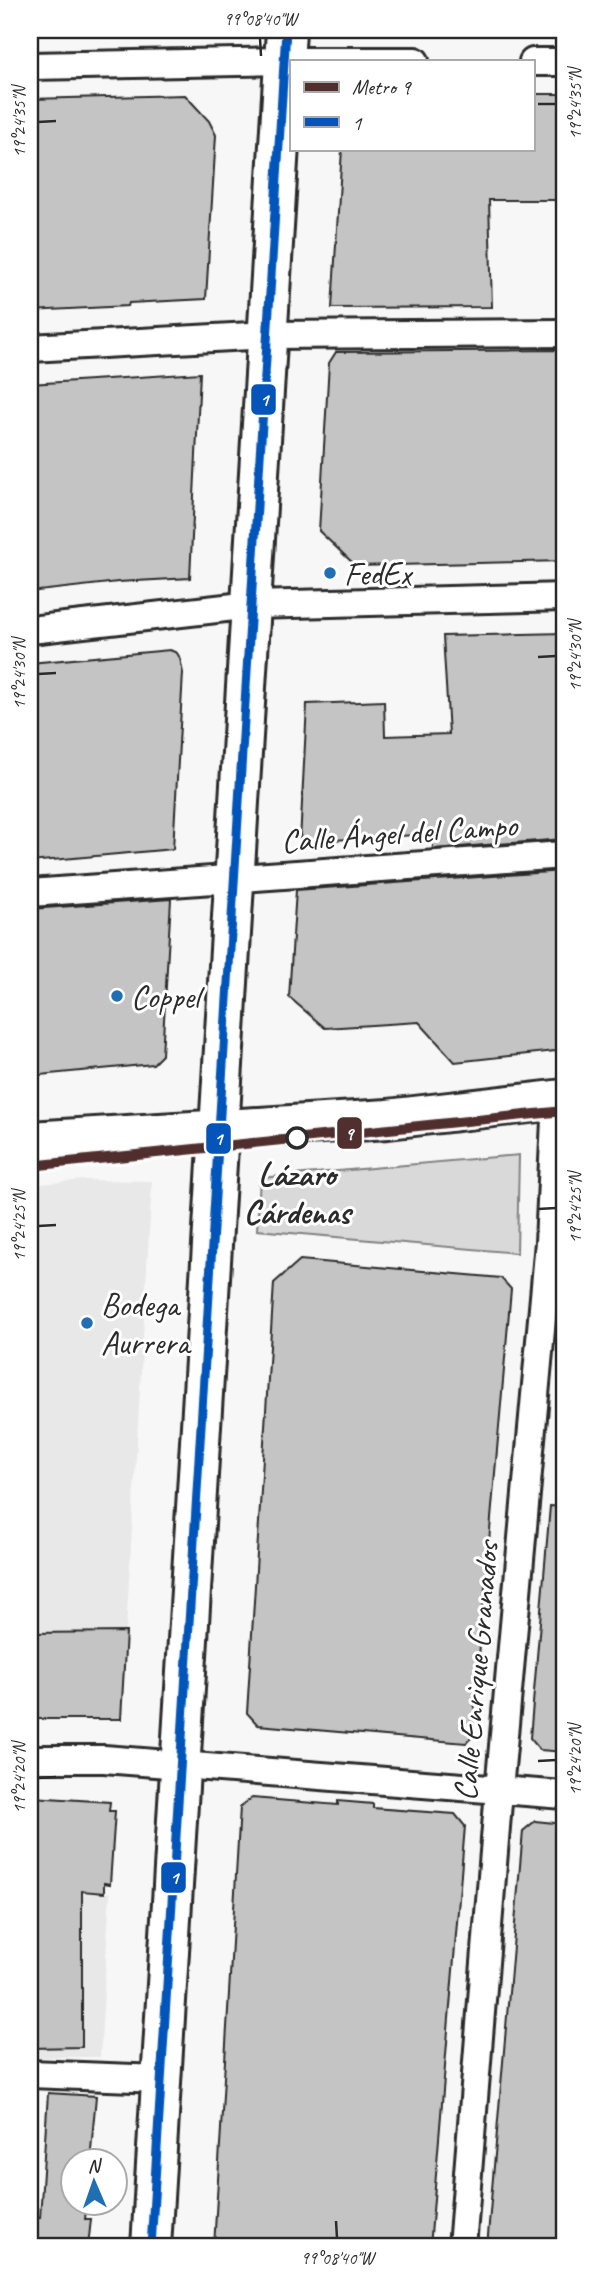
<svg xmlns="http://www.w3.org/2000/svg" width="594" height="2277" font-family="Caveat,sans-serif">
  <rect width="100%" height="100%" fill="#f7f7f7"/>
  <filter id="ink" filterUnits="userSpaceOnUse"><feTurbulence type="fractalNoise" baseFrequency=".0143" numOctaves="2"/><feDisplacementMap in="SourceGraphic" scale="14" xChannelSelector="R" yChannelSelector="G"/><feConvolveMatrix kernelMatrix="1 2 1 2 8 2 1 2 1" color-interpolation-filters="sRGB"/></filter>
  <g filter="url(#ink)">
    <path fill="#e8e8e8" d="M83,1180L152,1181L126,1632L30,1633V1185Z
      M110,1893L100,2057H30V1894Z"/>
    <path fill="#d9d9d9" stroke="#828282" stroke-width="2" d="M519,1155L517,1253L257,1230L260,1178Z"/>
    <path fill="#c4c4c4" stroke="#2b2b2b" stroke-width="2" d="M533,94H564V200H489L492,307L332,308L342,149H533Z
      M185,95L209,121L216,135L206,299L129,303L128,306L30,311V99Z
      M564,350V561L356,566L319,531L329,363L336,352Z
      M200,373L190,578L118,582L30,592V384Z
      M564,633V839L433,849L432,834L300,842L307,704L384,701L385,736L449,734L443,636Z
      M170,650L177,653L180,658L183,673L173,849L30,862V663Z
      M564,871V1050L455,1062L419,1022L325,1028L289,997L296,890Z
      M171,899L162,1055L153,1064L30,1076V909Z
      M300,1260L501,1278L511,1289L472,1737L466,1743L258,1725L247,1713L274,1283Z
      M550,1506L564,1507V1752L540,1750L530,1738Z
      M126,1632L121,1719H30V1633Z
      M32,1797L110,1802L109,1811H115L110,1884L104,1883V1893L82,1891V2047L30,2048V1820Z
      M252,1798L338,1805V1801L373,1804V1808L455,1814L465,1826L430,2247H214L240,1807Z
      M535,1821L564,1824V2247H487L523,1831Z
      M48,2093L96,2096L90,2161H74V2203H87L85,2219H91L88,2247H30V2218H40Z"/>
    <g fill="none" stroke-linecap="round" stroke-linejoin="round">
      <defs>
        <path id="street" d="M533,62H564
          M30,66L284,61H415
          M30,348L269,335L564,333
          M30,630L252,605L564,597
          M30,893L564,855
          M30,1759H104L564,1795
          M30,2074L160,2079
          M462,2247L499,1790L549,1242L556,1100"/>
        <path id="primary" d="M30,1141L388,1119L564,1099
          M151,2247L286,30"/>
      </defs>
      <use href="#street" stroke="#2b2b2b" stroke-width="32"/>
      <use href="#primary" stroke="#2b2b2b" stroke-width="44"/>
      <use href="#street" stroke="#fff" stroke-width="26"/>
      <use href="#primary" stroke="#fff" stroke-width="38"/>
      <defs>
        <path id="bus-1" d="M151,2247L286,30"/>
      </defs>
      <use href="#bus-1" stroke="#fff" stroke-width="14"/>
      <use href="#bus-1" stroke="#0554ba" stroke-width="9"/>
      <defs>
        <path id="metro-1" d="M30,1166L564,1111"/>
      </defs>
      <use href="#metro-1" stroke="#fff" stroke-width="16"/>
      <use href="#metro-1" stroke="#512f2e" stroke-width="10"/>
    </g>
  </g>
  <path fill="none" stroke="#2b2b2b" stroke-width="2.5" d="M260,38L261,56M538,104H556M38,122L56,121M538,657L556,656M38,674L56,673M538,1209L556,1208M38,1226L56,1225M538,1761L556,1760M38,1778L56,1777M336,2221L337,2238"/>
  <g fill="#1f6fb2" stroke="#fff" stroke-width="2.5">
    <circle cx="330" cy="573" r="7"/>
    <circle cx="117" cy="996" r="7"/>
    <circle cx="87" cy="1323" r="7"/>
  </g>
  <circle fill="#fff" stroke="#2b2b2b" stroke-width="3.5" cx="297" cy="1138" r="10"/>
  <g text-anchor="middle" stroke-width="6" stroke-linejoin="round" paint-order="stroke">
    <g font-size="33" fill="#2b2b2b" stroke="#fff" text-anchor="start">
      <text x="344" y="585">FedEx</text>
      <text x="131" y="1008">Coppel</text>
      <text x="101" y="1316">Bodega<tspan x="101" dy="38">Aurrera</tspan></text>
    </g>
    <g font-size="33" fill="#2b2b2b" stroke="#fff">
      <text transform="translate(399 832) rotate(-4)" y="12">Calle Ángel del Campo</text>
      <text transform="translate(475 1671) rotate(-85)" y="12">Calle Enrique Granados</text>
    </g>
    <g font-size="33" font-weight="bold" fill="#2b2b2b" stroke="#fff">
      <text x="297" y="1185">Lázaro<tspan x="297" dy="38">Cárdenas</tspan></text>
    </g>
  </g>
  <g stroke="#fff" stroke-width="2.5">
    <rect x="250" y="383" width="27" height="33" rx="7" fill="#0554ba"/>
    <rect x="336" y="1116" width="27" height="34" rx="7" fill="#512f2e"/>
    <rect x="205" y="1122" width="27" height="33" rx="7" fill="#0554ba"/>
    <rect x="160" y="1861" width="27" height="33" rx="7" fill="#0554ba"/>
  </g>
  <g font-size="19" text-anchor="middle" font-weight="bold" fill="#fff">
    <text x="264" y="406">1</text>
    <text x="349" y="1140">9</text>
    <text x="218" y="1145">1</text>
    <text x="174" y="1884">1</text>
  </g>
  <rect width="594" height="2277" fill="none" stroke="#fff" stroke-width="77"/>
  <rect x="290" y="60" width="245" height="91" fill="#ffffff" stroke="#aaaaaa" stroke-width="2"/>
  <rect x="304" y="82" width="35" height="10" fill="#512f2e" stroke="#aaaaaa" stroke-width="2"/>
  <text x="352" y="94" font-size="21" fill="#2b2b2b">Metro 9</text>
  <rect x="304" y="117" width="35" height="10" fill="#0554ba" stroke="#aaaaaa" stroke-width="2"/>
  <text x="352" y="130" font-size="21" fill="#2b2b2b">1</text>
  <g transform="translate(94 2182) rotate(358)"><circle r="33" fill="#ffffff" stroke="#aaaaaa" stroke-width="2"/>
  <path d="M0-5L12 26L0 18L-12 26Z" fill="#1f6fb2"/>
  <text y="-10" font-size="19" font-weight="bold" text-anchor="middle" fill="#2b2b2b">N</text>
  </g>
  <rect x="38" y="38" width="518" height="2200" fill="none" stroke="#2b2b2b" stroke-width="2.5"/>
  <g font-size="18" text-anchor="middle" fill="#2b2b2b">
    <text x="260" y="25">99°08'40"W</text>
    <text transform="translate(575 104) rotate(-90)" y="6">19°24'35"N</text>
    <text transform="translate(19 122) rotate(-90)" y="6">19°24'35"N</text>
    <text transform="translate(575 656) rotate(-90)" y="6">19°24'30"N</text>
    <text transform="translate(19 674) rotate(-90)" y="6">19°24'30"N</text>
    <text transform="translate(575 1208) rotate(-90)" y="6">19°24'25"N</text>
    <text transform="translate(19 1226) rotate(-90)" y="6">19°24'25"N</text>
    <text transform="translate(575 1760) rotate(-90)" y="6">19°24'20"N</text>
    <text transform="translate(19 1778) rotate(-90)" y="6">19°24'20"N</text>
    <text x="337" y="2264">99°08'40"W</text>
  </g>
</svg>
